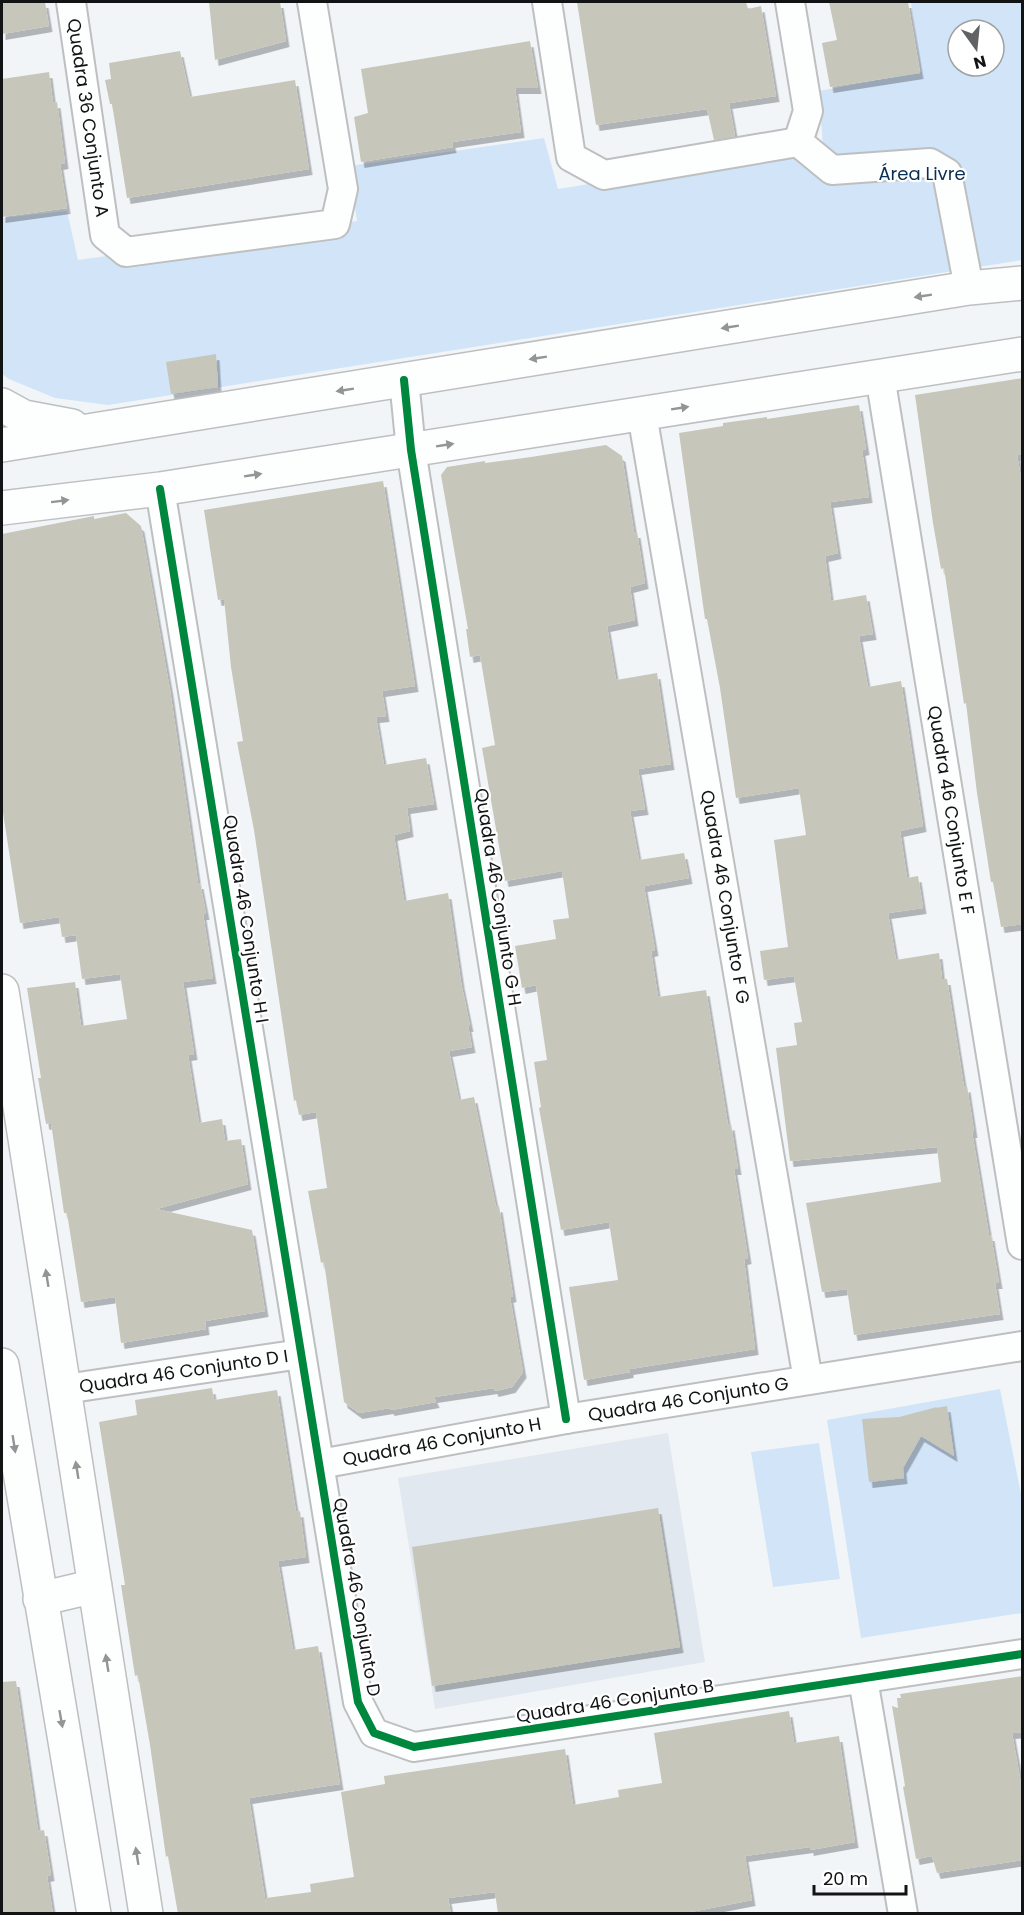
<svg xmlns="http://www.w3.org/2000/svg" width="1024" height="1915" font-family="Poppins,sans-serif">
  <defs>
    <filter id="shadow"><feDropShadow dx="3.5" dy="6" stdDeviation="0" flood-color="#0004"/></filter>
  </defs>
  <rect width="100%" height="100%" fill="#f2f5f8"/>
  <path fill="#e1e8ef" d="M668,1433L705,1662L435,1709L398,1478Z"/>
  <path fill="#d1e4f8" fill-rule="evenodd" d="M911,2H1022V260L108,405L55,398L9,379L2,374V218L67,211L78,260L357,221L349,166L544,138L558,189L823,147L819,91L921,72ZM958,30H994V66H958Z
    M1000,1389L1022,1499V1613L861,1638L827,1420Z
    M819,1443L840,1579L773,1587L751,1452Z"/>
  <path fill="#c6c7ba" filter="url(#shadow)" d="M2,2H45L49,26L2,34Z
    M209,2H280L286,41L215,60Z
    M577,2H746L748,9L761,6L776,96L729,103L735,136L714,140L707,109L596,125Z
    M829,2H908L920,73L830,87L822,43L837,40Z
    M530,41L538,88H515L521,132L452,142L453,147L361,162L354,117L368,113L361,69Z
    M180,51L190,97L295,80L309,169L127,198L112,104H110L105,80L111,79L109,63Z
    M49,72L53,103L57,102L65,163L60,164L67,208L2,217V79Z
    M216,354L218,387L171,394L166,362Z
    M1023,378V454L1017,455L1023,489V924L1001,927L993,882H991L977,793L966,703L964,704L944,568L941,569L933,523L915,395Z
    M859,405L866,449L862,450L869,497L830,502L838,553L825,556L831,601L866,595L873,634L859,636L868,687L901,681L923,826L900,831L907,878L918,876L923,908L888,913L896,960L939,953L942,979H947L964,1087L967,1086L974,1132H972L989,1235H991L999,1283H995L1000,1314L854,1335L847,1289L822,1292L806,1203L941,1182L937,1147L790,1161L776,1048L797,1045L794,1023L802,1022L794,976L764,980L760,951L788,947L774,840L806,835L799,788L736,798L720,688L707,619H705L679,433L723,426V423L767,417V419Z
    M606,445L622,456L634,532H637L645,583L630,587L635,620L607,626L616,680L657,673L671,764L638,769L645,809L630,811L639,860L684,853L689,878L644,886L655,950L651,951L658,997L706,990L728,1125L731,1124L738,1169H734L748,1258L744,1259L755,1349L630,1369V1372L584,1380L569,1287L618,1280L609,1222L561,1230L539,1108L541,1107L534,1062L547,1060L536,985L522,988L515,946L556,939L553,920L569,918L562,871L505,881L482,748L495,745L480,655L470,657L466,629H468L441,475L447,467L485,461V463L531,457Z
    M383,481L415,686L382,691L386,716L376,717L384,765L426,758L434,804L407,808L410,831L394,835L404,901L448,893L461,982L470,1026H468L472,1047L449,1051L459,1100L474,1097L496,1207L499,1206L513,1296L510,1297L523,1372L512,1387L495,1391L494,1388L434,1397L436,1402L391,1410L390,1408L359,1413L344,1402L324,1262L321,1263L308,1191L327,1188L316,1112L299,1115L296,1100L294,1101L254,830L237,742L243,741L231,667L224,599L218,600L204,510Z
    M126,513L141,526L170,690L198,883H200L206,914H203L213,978L183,982L194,1054L188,1055L199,1123L222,1119L225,1141L241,1139L248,1184L156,1209L252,1230L265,1311L205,1321L206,1329L121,1343L115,1297L81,1302L67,1213H64L51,1123L46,1124L38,1078H41L27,988L75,982L81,1026L127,1019L120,974L82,979L76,935L62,937L59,917L20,923L2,806V534L94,516V519Z
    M212,1388L214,1400L277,1390L296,1512L300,1511L306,1557L278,1561L293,1650L318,1646L340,1784L249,1798L267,1911L266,1898L311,1892L310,1884L354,1877L341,1792L385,1784L384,1776L565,1749L573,1805L619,1797L618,1790L662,1783L654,1733L789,1711L794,1743L839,1736L855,1842L810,1850V1847L745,1856L752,1900L680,1914H498L495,1892L448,1898L451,1914H178L168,1856L166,1857L150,1745L138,1675L135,1676L121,1585H125L99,1422L137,1415L135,1400Z
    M947,1406L954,1456L921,1436L903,1468L904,1478L869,1482L862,1419L899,1417L937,1407L936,1408Z
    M658,1508L680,1647L432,1686L412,1547Z
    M1023,1676V1732L1012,1733L1023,1795V1860L937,1873L932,1856L916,1859L903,1787L905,1786L892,1706L898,1708L897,1698H901L900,1694Z
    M16,1681L38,1831L44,1830L51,1875L47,1876L53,1914H2V1682Z"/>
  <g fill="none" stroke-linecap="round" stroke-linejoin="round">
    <defs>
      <g id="street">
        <path id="s1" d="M71,2L105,235L126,252L335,224L343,189L312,2"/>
        <path d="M547,2L571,157L604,175L798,142"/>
        <path d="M790,2L808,111L798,142"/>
        <path d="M798,142L832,170L930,163L947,173L969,288"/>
        <path id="s2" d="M880,376L1022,1245"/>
        <path d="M404,380L411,450L566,1419"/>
        <path id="s3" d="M642,414L808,1380"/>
        <path d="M160,489L358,1702L374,1733L414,1747L1022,1654"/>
        <path id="s4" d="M65,1389L301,1354"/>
        <path id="s5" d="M320,1464L566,1419L1022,1346"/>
        <path d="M863,1679L903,1914"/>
      </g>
      <path id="secondary" d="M2,405L24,417L72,426
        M2,445L969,288L1022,283
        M2,508L160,489L1022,354
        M2,991L146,1914
        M2,1365L94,1914
        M40,1599L95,1586"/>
    </defs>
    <use href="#street" stroke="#bdbfc0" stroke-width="32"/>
    <use href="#secondary" stroke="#bdbfc0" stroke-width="36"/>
    <use href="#street" stroke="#fdfefe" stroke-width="28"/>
    <use href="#secondary" stroke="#fdfefe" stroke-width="33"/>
    <defs>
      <path id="cycleway" d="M404,380L411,450L566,1419
        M160,489L358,1702L374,1733L414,1747L1022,1654"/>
    </defs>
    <use href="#cycleway" stroke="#fff" stroke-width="11"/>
    <use href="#cycleway" stroke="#00873e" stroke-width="8"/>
  </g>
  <defs><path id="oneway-solid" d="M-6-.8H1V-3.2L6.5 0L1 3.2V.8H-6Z" transform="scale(1.5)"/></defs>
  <g fill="#939495">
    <use href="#oneway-solid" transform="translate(923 296) rotate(171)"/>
    <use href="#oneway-solid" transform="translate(730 327) rotate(171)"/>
    <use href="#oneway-solid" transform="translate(538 358) rotate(171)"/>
    <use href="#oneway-solid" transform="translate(345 390) rotate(171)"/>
    <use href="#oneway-solid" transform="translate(680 408) rotate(-9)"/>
    <use href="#oneway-solid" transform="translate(445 445) rotate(-9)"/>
    <use href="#oneway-solid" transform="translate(253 475) rotate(-9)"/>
    <use href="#oneway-solid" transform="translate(60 501) rotate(-7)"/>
    <use href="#oneway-solid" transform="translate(47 1278) rotate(-99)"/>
    <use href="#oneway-solid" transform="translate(14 1444) rotate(81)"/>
    <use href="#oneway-solid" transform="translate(77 1470) rotate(-99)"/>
    <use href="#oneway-solid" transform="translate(107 1663) rotate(-99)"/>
    <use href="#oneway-solid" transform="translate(61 1719) rotate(80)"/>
    <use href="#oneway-solid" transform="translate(137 1856) rotate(-99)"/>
  </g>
  <g text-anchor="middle" stroke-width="4.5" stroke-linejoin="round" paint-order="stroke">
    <g font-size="18" fill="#111314" stroke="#fff">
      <text dy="6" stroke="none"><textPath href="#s1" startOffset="117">Quadra 36 Conjunto A</textPath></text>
      <text dy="6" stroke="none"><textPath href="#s2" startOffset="440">Quadra 46 Conjunto E F</textPath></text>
      <text transform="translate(498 897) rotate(81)" y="6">Quadra 46 Conjunto G H</text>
      <text dy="6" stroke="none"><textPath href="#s3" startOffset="490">Quadra 46 Conjunto F G</textPath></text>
      <text transform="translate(246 919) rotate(81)" y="6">Quadra 46 Conjunto H I</text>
      <text dy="6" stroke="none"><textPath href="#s4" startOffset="120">Quadra 46 Conjunto D I</textPath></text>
      <text dy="6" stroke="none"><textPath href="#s5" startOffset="374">Quadra 46 Conjunto G</textPath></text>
      <text dy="6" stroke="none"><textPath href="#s5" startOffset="124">Quadra 46 Conjunto H</textPath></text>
      <text transform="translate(357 1597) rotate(80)" y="6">Quadra 46 Conjunto D</text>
      <text transform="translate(615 1701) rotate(-9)" y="6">Quadra 46 Conjunto B</text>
    </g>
    <g font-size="18" fill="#092f52" stroke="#fff">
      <text x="922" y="180">Área Livre</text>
    </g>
  </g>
  <rect width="1024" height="1915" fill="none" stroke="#111314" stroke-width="6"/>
  <g transform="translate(976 48) rotate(165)"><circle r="28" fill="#ffffff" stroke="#a0a1a1" stroke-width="1.5"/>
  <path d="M0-4.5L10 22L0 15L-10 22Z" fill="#606264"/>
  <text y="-9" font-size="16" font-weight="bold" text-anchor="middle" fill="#111314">N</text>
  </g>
  <path d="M814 1885v9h92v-9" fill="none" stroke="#111314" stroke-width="3"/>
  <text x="823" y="1885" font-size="18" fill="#111314" stroke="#ffffff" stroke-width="4.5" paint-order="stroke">20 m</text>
</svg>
